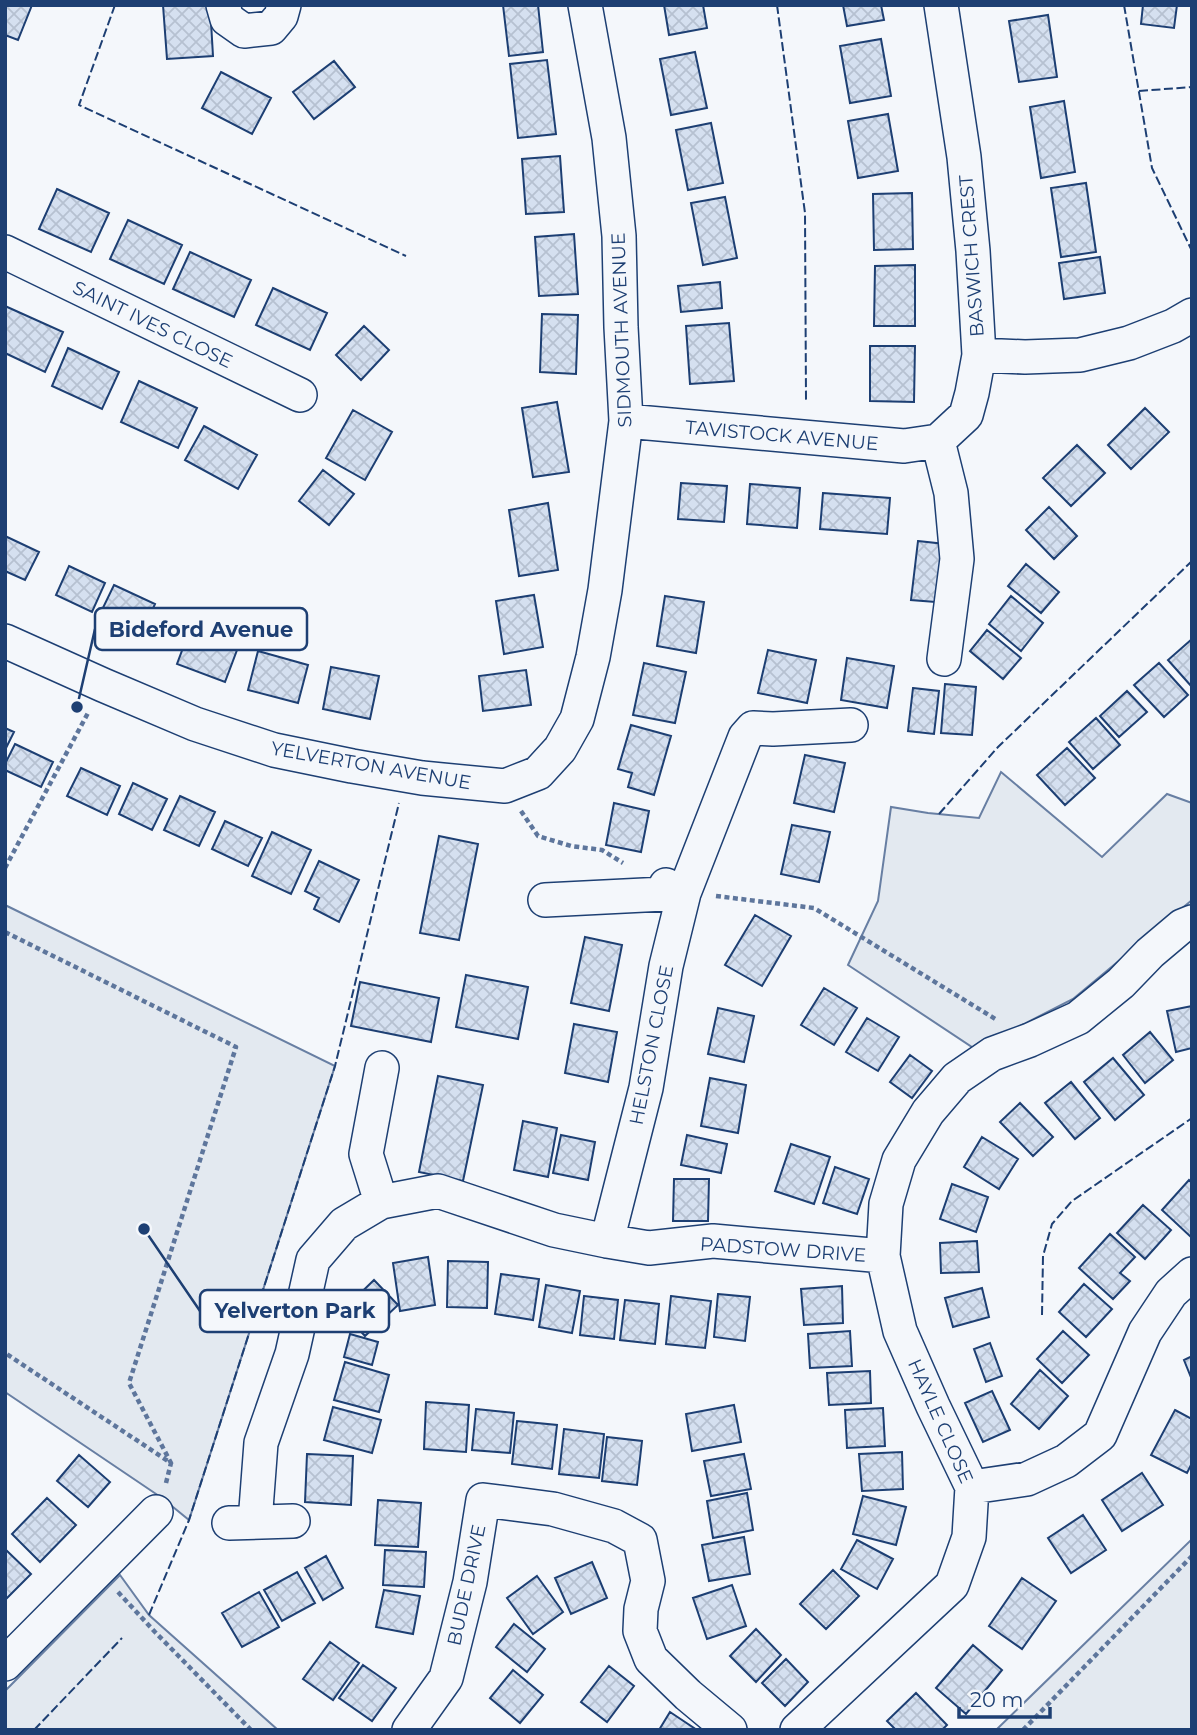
<svg xmlns="http://www.w3.org/2000/svg" width="1197" height="1735" font-family="Montserrat,sans-serif">
  <defs>
    <pattern id="building-cross-hatch" width="8" height="8" patternUnits="userSpaceOnUse" patternTransform="scale(1.75)"><rect width="8" height="8" fill="#d5e0f0"/><path d="M0 0l8 8M0 8l8-8" fill="none" stroke="#b6c1d1"/></pattern>
  </defs>
  <rect width="100%" height="100%" fill="#f4f7fb"/>
  <path fill="#e3e9f0" stroke="#687fa3" stroke-width="2" d="M1001,772L1102,857L1167,794L1192,803V900L1073,999L975,1049L848,965L878,901L891,807L928,813L979,818Z
    M5,905L335,1066L189,1520L162,1498L5,1392Z
    M1192,1539V1730H996Z
    M120,1575L149,1615L278,1730H5V1691Z"/>
  <path fill="url(#building-cross-hatch)" stroke="#1d3f73" stroke-width="2" d="M5,5H32L18,40L5,35Z
    M163,5H210L213,56L167,59Z
    M503,5H538L543,52L509,56Z
    M664,5H703L707,28L669,35Z
    M843,5H881L884,20L847,26Z
    M1143,5H1177L1174,28L1141,24Z
    M1048,15L1057,77L1019,82L1009,21Z
    M881,39L891,96L850,103L840,46Z
    M695,52L707,108L671,115L660,59Z
    M547,60L556,134L518,138L510,64Z
    M334,61L355,87L314,119L293,92Z
    M221,72L271,98L252,134L202,108Z
    M1064,101L1075,172L1041,178L1030,107Z
    M888,114L898,171L858,178L848,121Z
    M711,123L723,183L688,190L676,130Z
    M560,156L564,212L526,214L522,159Z
    M1086,183L1096,252L1061,257L1051,188Z
    M57,189L109,213L91,252L39,229Z
    M912,193L913,249L874,250L873,194Z
    M725,197L737,258L703,265L691,203Z
    M128,220L182,245L164,284L110,259Z
    M574,234L578,294L539,296L535,237Z
    M190,252L251,280L234,317L173,289Z
    M1100,257L1105,293L1064,299L1059,263Z
    M915,265V326H874L875,266Z
    M720,282L722,308L681,312L678,286Z
    M273,288L327,313L310,350L256,325Z
    M5,306L63,332L45,372L5,353Z
    M542,314L578,315L576,374L540,372Z
    M729,323L734,381L690,384L686,326Z
    M364,326L389,350L361,380L336,355Z
    M870,346H915L914,402L870,401Z
    M68,348L119,372L102,409L52,386Z
    M139,381L197,408L178,448L121,422Z
    M557,402L569,472L533,477L522,408Z
    M1145,408L1169,432L1131,469L1108,445Z
    M353,410L392,432L365,480L326,458Z
    M204,426L257,455L238,489L185,460Z
    M1077,445L1105,473L1071,506L1043,478Z
    M323,470L354,494L329,525L299,501Z
    M681,483L727,486L724,522L678,519Z
    M750,484L800,488L797,528L747,524Z
    M823,493L890,498L887,534L820,529Z
    M548,503L558,570L519,576L509,510Z
    M1049,507L1077,536L1054,559L1026,530Z
    M5,536L39,552L25,580L5,571Z
    M918,541L954,545L948,603L911,600Z
    M1026,564L1059,592L1041,613L1008,586Z
    M69,566L105,583L92,612L56,595Z
    M114,585L155,604L141,635L99,616Z
    M534,595L543,647L504,654L496,601Z
    M665,596L704,602L696,653L657,646Z
    M1011,596L1043,623L1021,651L989,624Z
    M192,624L240,642L225,682L177,664Z
    M987,630L1021,658L1003,679L970,651Z
    M1192,639V687L1168,660Z
    M768,650L816,660L807,703L758,693Z
    M258,651L308,665L298,703L248,690Z
    M847,658L894,666L887,708L841,700Z
    M644,663L686,672L675,723L633,715Z
    M1159,663L1188,695L1164,717L1134,685Z
    M331,667L379,676L370,719L323,709Z
    M526,670L531,705L483,711L479,676Z
    M945,684L976,687L972,735L941,733Z
    M913,688L939,691L934,734L908,731Z
    M1127,691L1147,712L1119,737L1100,716Z
    M1096,718L1120,745L1093,769L1069,742Z
    M631,725L671,736L654,795L628,787L632,773L618,769Z
    M5,728L14,732L5,750Z
    M15,744L53,762L41,787L5,770V764Z
    M1067,748L1095,778L1065,805L1037,775Z
    M805,755L845,763L834,812L794,803Z
    M81,768L120,786L107,815L67,796Z
    M133,783L167,799L152,830L119,814Z
    M180,796L215,812L199,846L164,830Z
    M614,803L649,811L641,852L606,845Z
    M225,821L262,838L248,866L212,849Z
    M792,825L830,832L819,882L781,874Z
    M272,832L311,850L291,894L252,876Z
    M439,836L478,844L459,940L420,933Z
    M319,861L359,880L339,922L314,909L319,898L305,891Z
    M755,915L791,936L762,986L725,965Z
    M585,937L622,945L609,1011L571,1003Z
    M466,975L528,987L518,1039L456,1027Z
    M360,982L439,998L431,1042L351,1026Z
    M824,988L857,1008L834,1045L801,1025Z
    M1192,1006V1048L1176,1052L1167,1011Z
    M718,1008L754,1016L744,1062L708,1054Z
    M867,1018L899,1037L878,1071L846,1052Z
    M574,1024L617,1032L608,1082L565,1073Z
    M1150,1032L1173,1060L1145,1083L1123,1055Z
    M910,1055L932,1071L912,1098L890,1082Z
    M1113,1058L1144,1095L1115,1120L1084,1082Z
    M438,1076L483,1085L463,1181L419,1172Z
    M710,1078L746,1085L738,1133L701,1126Z
    M1071,1082L1100,1118L1075,1139L1045,1103Z
    M1020,1103L1053,1137L1033,1156L1000,1122Z
    M523,1121L557,1128L548,1177L514,1170Z
    M561,1135L595,1142L588,1180L553,1173Z
    M687,1135L727,1144L721,1173L681,1165Z
    M982,1137L1018,1159L999,1189L964,1167Z
    M791,1144L830,1157L814,1204L775,1191Z
    M835,1167L869,1179L857,1214L823,1203Z
    M674,1179H709L708,1221H673Z
    M1189,1180L1192,1183V1238L1162,1210Z
    M952,1184L988,1197L976,1232L940,1219Z
    M1143,1205L1171,1230L1145,1259L1117,1233Z
    M1110,1234L1135,1257L1120,1273L1130,1281L1113,1299L1079,1268Z
    M977,1241L979,1272L941,1273L940,1243Z
    M428,1257L435,1305L400,1311L393,1263Z
    M448,1261L488,1262L487,1308L447,1307Z
    M501,1274L539,1279L533,1320L495,1314Z
    M374,1280L398,1305L365,1336L342,1311Z
    M1084,1284L1112,1309L1086,1337L1059,1312Z
    M546,1285L580,1291L572,1333L539,1327Z
    M842,1286L843,1323L804,1325L801,1289Z
    M982,1288L989,1317L953,1327L945,1298Z
    M718,1294L750,1297L745,1341L714,1337Z
    M584,1296L618,1300L614,1339L580,1335Z
    M671,1296L711,1301L705,1348L666,1344Z
    M625,1300L659,1304L655,1344L620,1340Z
    M850,1331L852,1366L810,1368L808,1334Z
    M1063,1331L1089,1355L1062,1383L1037,1359Z
    M350,1334L378,1342L372,1365L344,1357Z
    M990,1343L1002,1376L986,1382L974,1349Z
    M1192,1356V1380L1184,1360Z
    M345,1362L389,1375L379,1412L334,1400Z
    M1040,1370L1068,1396L1039,1429L1011,1404Z
    M870,1371L871,1403L829,1405L827,1373Z
    M992,1391L1010,1430L983,1442L965,1403Z
    M426,1402L469,1405L466,1452L424,1449Z
    M734,1405L741,1442L692,1451L686,1414Z
    M333,1407L381,1420L372,1453L324,1440Z
    M883,1408L885,1446L847,1448L845,1410Z
    M476,1409L514,1413L510,1453L472,1450Z
    M1175,1410L1192,1419V1463L1187,1473L1151,1455Z
    M517,1421L557,1425L552,1469L512,1464Z
    M564,1429L604,1434L599,1478L559,1474Z
    M607,1437L642,1441L637,1485L602,1481Z
    M902,1452L903,1489L862,1491L859,1454Z
    M307,1454L353,1456L351,1505L305,1502Z
    M744,1454L751,1489L711,1496L704,1461Z
    M79,1455L110,1482L88,1507L57,1481Z
    M1142,1473L1163,1505L1122,1531L1102,1500Z
    M747,1493L753,1530L713,1538L707,1501Z
    M863,1496L906,1507L896,1545L853,1534Z
    M47,1498L76,1525L40,1562L12,1534Z
    M378,1500L421,1503L418,1547L375,1545Z
    M1083,1515L1106,1550L1071,1573L1048,1538Z
    M744,1537L750,1574L709,1581L702,1545Z
    M857,1540L893,1559L877,1589L841,1569Z
    M5,1549L31,1574L5,1600Z
    M385,1550L426,1552L424,1587L383,1585Z
    M326,1556L343,1588L323,1600L305,1568Z
    M592,1562L607,1598L571,1614L555,1578Z
    M833,1570L859,1596L826,1629L800,1604Z
    M297,1572L315,1603L282,1621L264,1590Z
    M537,1576L563,1612L533,1634L507,1598Z
    M1022,1578L1056,1601L1022,1649L989,1626Z
    M732,1585L746,1626L707,1639L693,1598Z
    M384,1590L420,1596L413,1634L376,1627Z
    M259,1592L279,1627L242,1647L222,1613Z
    M514,1624L545,1649L527,1672L496,1647Z
    M756,1629L781,1655L756,1682L730,1656Z
    M330,1642L359,1663L333,1700L303,1679Z
    M973,1645L1002,1670L966,1714L936,1688Z
    M786,1659L808,1682L785,1706L762,1683Z
    M363,1665L396,1688L372,1721L339,1698Z
    M609,1666L634,1686L607,1722L581,1702Z
    M513,1670L543,1695L520,1723L490,1698Z
    M916,1693L947,1725L942,1730H896L887,1721Z
    M670,1712L697,1730H659Z"/>
  <g fill="none" stroke-linecap="round" stroke-linejoin="round">
    <defs>
      <path id="minor" d="M223,5L227,19L244,31L271,28L281,16L284,5
        M5,252L300,395
        M979,355L1025,357L1080,355L1129,343L1173,326L1192,315
        M626,421L904,446L938,441
        M938,441L966,415L972,393L979,355L973,251L964,157L941,5
        M938,441L951,493L957,559L944,659
        M5,641L103,685L195,724L274,750L352,766L422,778L505,786L538,773L560,749L577,719L593,657L605,590L626,421L621,327L619,236L609,138L585,5
        M545,900L684,893L745,737L753,728L773,729L851,725
        M381,1202L366,1154L382,1068
        M607,1241L646,1088L666,966L684,893L666,885
        M972,1487L1027,1479L1066,1461L1100,1435L1145,1332L1171,1293L1192,1274
        M255,1522L261,1443L292,1354L313,1260L344,1224L381,1202L438,1191L554,1230L607,1241L649,1248L713,1241L883,1256
        M229,1523L293,1521
        M5,1664L156,1512
        M409,1730L446,1678L470,1582L483,1500L553,1509L614,1526L640,1540L648,1581L641,1609L640,1631L651,1659L688,1695L730,1730
        M797,1730L952,1585L969,1537L972,1487L933,1406L900,1331L883,1256L886,1204L899,1160L928,1112L957,1078L992,1054L1030,1040L1078,1018L1121,983L1150,953L1182,926L1192,922"/>
    </defs>
    <use href="#minor" stroke="#1d3f73" stroke-width="36"/>
    <path stroke="#5e769c" stroke-width="4.5" stroke-dasharray="5 3.5" stroke-linecap="butt" d="M521,811L538,836L571,846L602,850L623,863
      M5,868L89,711
      M716,896L814,908L997,1020
      M5,932L236,1047L129,1383L171,1463L5,1353
      M166,1483L171,1463
      M118,1592L155,1632L251,1730
      M1023,1730L1192,1556"/>
    <use href="#minor" stroke="#f4f7fb" stroke-width="33"/>
    <path stroke="#1d3f73" stroke-width="2" stroke-dasharray="9 3.5" stroke-linecap="butt" d="M115,5L79,105L406,256
      M777,5L805,213L806,400
      M1124,5L1152,168L1192,251
      M1139,91L1192,87
      M939,814L998,747L1192,561
      M1042,1315L1043,1256L1052,1224L1072,1201L1192,1118
      M149,1615L189,1520L335,1066L399,803
      M34,1730L122,1638"/>
  </g>
  <g text-anchor="middle" stroke-width="5" stroke-linejoin="round" paint-order="stroke">
    <g font-size="19" fill="#1d3f73" stroke="#f4f7fb">
      <text transform="translate(971 256) rotate(-94)" y="7">BASWICH CREST</text>
      <text transform="translate(153 324) rotate(26)" y="7">SAINT IVES CLOSE</text>
      <text transform="translate(621 330) rotate(-92)" y="7">SIDMOUTH AVENUE</text>
      <text transform="translate(782 435) rotate(5)" y="7">TAVISTOCK AVENUE</text>
      <text transform="translate(371 765) rotate(10)" y="7">YELVERTON AVENUE</text>
      <text transform="translate(651 1045) rotate(-79)" y="7">HELSTON CLOSE</text>
      <text transform="translate(783 1249) rotate(4)" y="7">PADSTOW DRIVE</text>
      <text transform="translate(941 1421) rotate(66)" y="7">HAYLE CLOSE</text>
      <text transform="translate(466 1585) rotate(-78)" y="7">BUDE DRIVE</text>
    </g>
  </g>
  <path fill="none" stroke="#1d3f73" stroke-width="2.5" d="M77 707L95 629M144 1229L200 1311"/>
  <g fill="#1d3f73" stroke="#f4f7fb" stroke-width="2.5">
    <circle cx="77" cy="707" r="7"/>
    <circle cx="144" cy="1229" r="7"/>
  </g>
  <g fill="#f4f7fb" stroke="#1d3f73" stroke-width="2.5">
    <rect x="95" y="608" width="212" height="42" rx="7"/>
    <rect x="200" y="1290" width="189" height="42" rx="7"/>
  </g>
  <g font-size="21" text-anchor="middle" font-weight="bold" fill="#1d3f73">
    <text x="201" y="637">Bideford Avenue</text>
    <text x="295" y="1318">Yelverton Park</text>
  </g>
  <rect width="1197" height="1735" fill="none" stroke="#1d3f73" stroke-width="14"/>
  <path d="M959 1707v10h91v-10" fill="none" stroke="#1d3f73" stroke-width="3.5"/>
  <text x="970" y="1707" font-size="21" fill="#1d3f73" stroke="#f4f7fb" stroke-width="5" paint-order="stroke">20 m</text>
</svg>
